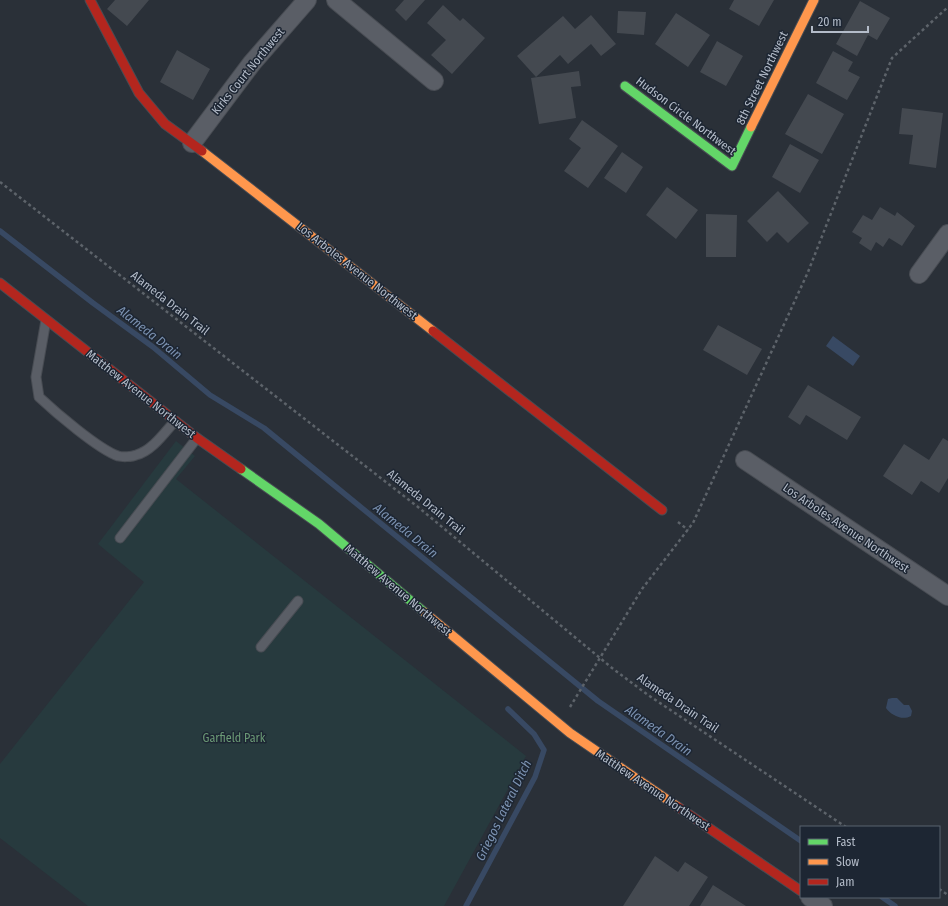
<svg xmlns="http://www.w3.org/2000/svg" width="948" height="906" font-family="'Fira Sans Condensed',sans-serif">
  <rect width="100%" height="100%" fill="#2a3038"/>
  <path fill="#273a3e" d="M176,441L195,456L176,479L526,756L444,906H88L0,838V764L144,582L98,544Z"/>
  <path fill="#384963" d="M833,336L860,356L853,366L826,346Z
    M892,698H897L904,705H909L912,711L911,716C902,721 891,715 886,708L888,699Z"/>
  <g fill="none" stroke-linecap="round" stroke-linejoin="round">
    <path stroke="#384963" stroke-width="5.5" d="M0,231L93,303L153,347L210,395L264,428L598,701L801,841
      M882,897L895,906
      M466,906L535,777L544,750L534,734L508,709"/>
  </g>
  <path fill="#444950" d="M115,0H149L127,26L107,9Z
    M404,0H425L406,21L395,10Z
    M734,0H774L759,26L729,9Z
    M860,1L890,18L877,40L868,35L857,56L836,44Z
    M443,5L460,21L463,18L485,38L452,74L431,55L446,40L427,23Z
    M618,11L646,12L644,35L617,33Z
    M676,13L710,35L688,67L655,44Z
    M591,15L616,44L601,56L591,44L568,64L560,55L536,77L517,56L563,16L575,29Z
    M717,41L743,56L726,86L700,72Z
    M177,50L210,69L193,100L160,82Z
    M833,51L853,62L848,71L860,77L847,100L816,83Z
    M579,71L581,86L571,87L576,118L539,124L531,78Z
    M808,94L844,114L822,154L785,134Z
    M902,108L943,113L936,168L909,164L913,135L899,134Z
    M582,120L618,146L588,188L564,171L581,148L569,139Z
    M790,144L819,160L800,193L772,177Z
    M622,152L643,167L626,193L604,178Z
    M667,187L698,210L676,239L646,215Z
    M778,191L809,223L788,243L777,232L767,242L747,221Z
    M880,207L895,216L897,212L915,226L902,246L889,238L883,247L876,242L871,251L859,243L862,238L852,232L863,215L872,220Z
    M706,214L737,215L736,257H706Z
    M718,325L762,349L747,375L703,350Z
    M808,385L861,417L847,440L806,415L800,425L788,417Z
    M943,438L948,441V478L939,493L921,481L912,495L883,476L904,444L929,460Z
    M655,856L678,872L685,862L708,877L689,906H623Z
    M713,885L746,906H700Z"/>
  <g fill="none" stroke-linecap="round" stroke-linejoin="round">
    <defs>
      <path id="lane" d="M46,320L36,377L39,397C55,412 98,449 118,456C122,457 132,457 136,455C152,451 165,432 175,421
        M120,538L197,438
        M261,647L298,601"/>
      <path id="street" d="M336,0L434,81
        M192,143L252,63L307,0
        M919,274L948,234
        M745,460L948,596
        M810,897L823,906"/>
      <path id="fast" d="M625,86L732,166L751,127
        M241,469L319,524L424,612"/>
      <path id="slow" d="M751,127L814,0
        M202,151L433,331
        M424,612L570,733L678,807"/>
      <path id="jam" d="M90,0L139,93L165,124L202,151
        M0,283L197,438L241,469
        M433,331L662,510
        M678,807L801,891"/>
    </defs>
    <use href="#lane" stroke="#484c53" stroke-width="11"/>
    <use href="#street" stroke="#484c53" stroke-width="20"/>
    <use href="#fast" stroke="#484c53" stroke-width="11"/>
    <use href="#slow" stroke="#484c53" stroke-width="11"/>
    <use href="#jam" stroke="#484c53" stroke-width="11"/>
    <path stroke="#5d636a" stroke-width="2.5" stroke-dasharray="3 3" stroke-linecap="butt" d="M0,182L418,507L612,668L648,695L846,827
      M678,522L688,530
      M570,707L642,589L693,523L808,272L892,58L948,7
      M939,889L948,895"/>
    <use href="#lane" stroke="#5a5e66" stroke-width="9"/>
    <use href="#street" stroke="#5a5e66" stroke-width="18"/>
    <use href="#fast" stroke="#63d668" stroke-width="9"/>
    <use href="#slow" stroke="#ff974d" stroke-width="9"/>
    <use href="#jam" stroke="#b3261e" stroke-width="9"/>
  </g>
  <g text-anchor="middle" stroke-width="3" stroke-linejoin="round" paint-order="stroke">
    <g font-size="12" fill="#b4bcc9" stroke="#1d2633">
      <text transform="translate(248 71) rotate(-51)" y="4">Kirks Court Northwest</text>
      <text transform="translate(762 78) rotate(-64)" y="4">8th Street Northwest</text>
      <text transform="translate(686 116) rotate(37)" y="4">Hudson Circle Northwest</text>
      <text transform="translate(357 271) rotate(38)" y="4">Los Arboles Avenue Northwest</text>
      <text transform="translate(170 303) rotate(38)" y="4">Alameda Drain Trail</text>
      <text transform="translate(141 394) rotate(38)" y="4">Matthew Avenue Northwest</text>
      <text transform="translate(426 502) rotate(39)" y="4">Alameda Drain Trail</text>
      <text transform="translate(846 528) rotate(34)" y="4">Los Arboles Avenue Northwest</text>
      <text transform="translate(398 590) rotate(40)" y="4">Matthew Avenue Northwest</text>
      <text transform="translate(678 703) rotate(34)" y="4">Alameda Drain Trail</text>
      <text transform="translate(653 790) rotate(34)" y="4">Matthew Avenue Northwest</text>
    </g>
    <g font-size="12" fill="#6b9a76" stroke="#1d2633">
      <text x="234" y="742">Garfield Park</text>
    </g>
    <g font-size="13" font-style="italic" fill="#7c92b1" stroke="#1d2633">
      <text transform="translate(150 332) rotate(38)" y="5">Alameda Drain</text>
      <text transform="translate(406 530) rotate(39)" y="5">Alameda Drain</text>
      <text transform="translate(659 730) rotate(35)" y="5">Alameda Drain</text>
      <text transform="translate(503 810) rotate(-64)" y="5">Griegos Lateral Ditch</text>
    </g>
  </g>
  <rect x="800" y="826" width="140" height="72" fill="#1d2633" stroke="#59626f"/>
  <rect x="808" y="839" width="20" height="6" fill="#63d668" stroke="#59626f"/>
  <text x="836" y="846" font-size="12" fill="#b4bcc9">Fast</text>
  <rect x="808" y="859" width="20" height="6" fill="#ff974d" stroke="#59626f"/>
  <text x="836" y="866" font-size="12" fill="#b4bcc9">Slow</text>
  <rect x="808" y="879" width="20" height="6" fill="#b3261e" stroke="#59626f"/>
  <text x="836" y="886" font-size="12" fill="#b4bcc9">Jam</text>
  <path d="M812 26v6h56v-6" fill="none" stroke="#b4bcc9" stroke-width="2"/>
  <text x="818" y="26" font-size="12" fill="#b4bcc9" stroke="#1d2633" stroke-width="3" paint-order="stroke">20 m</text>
</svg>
